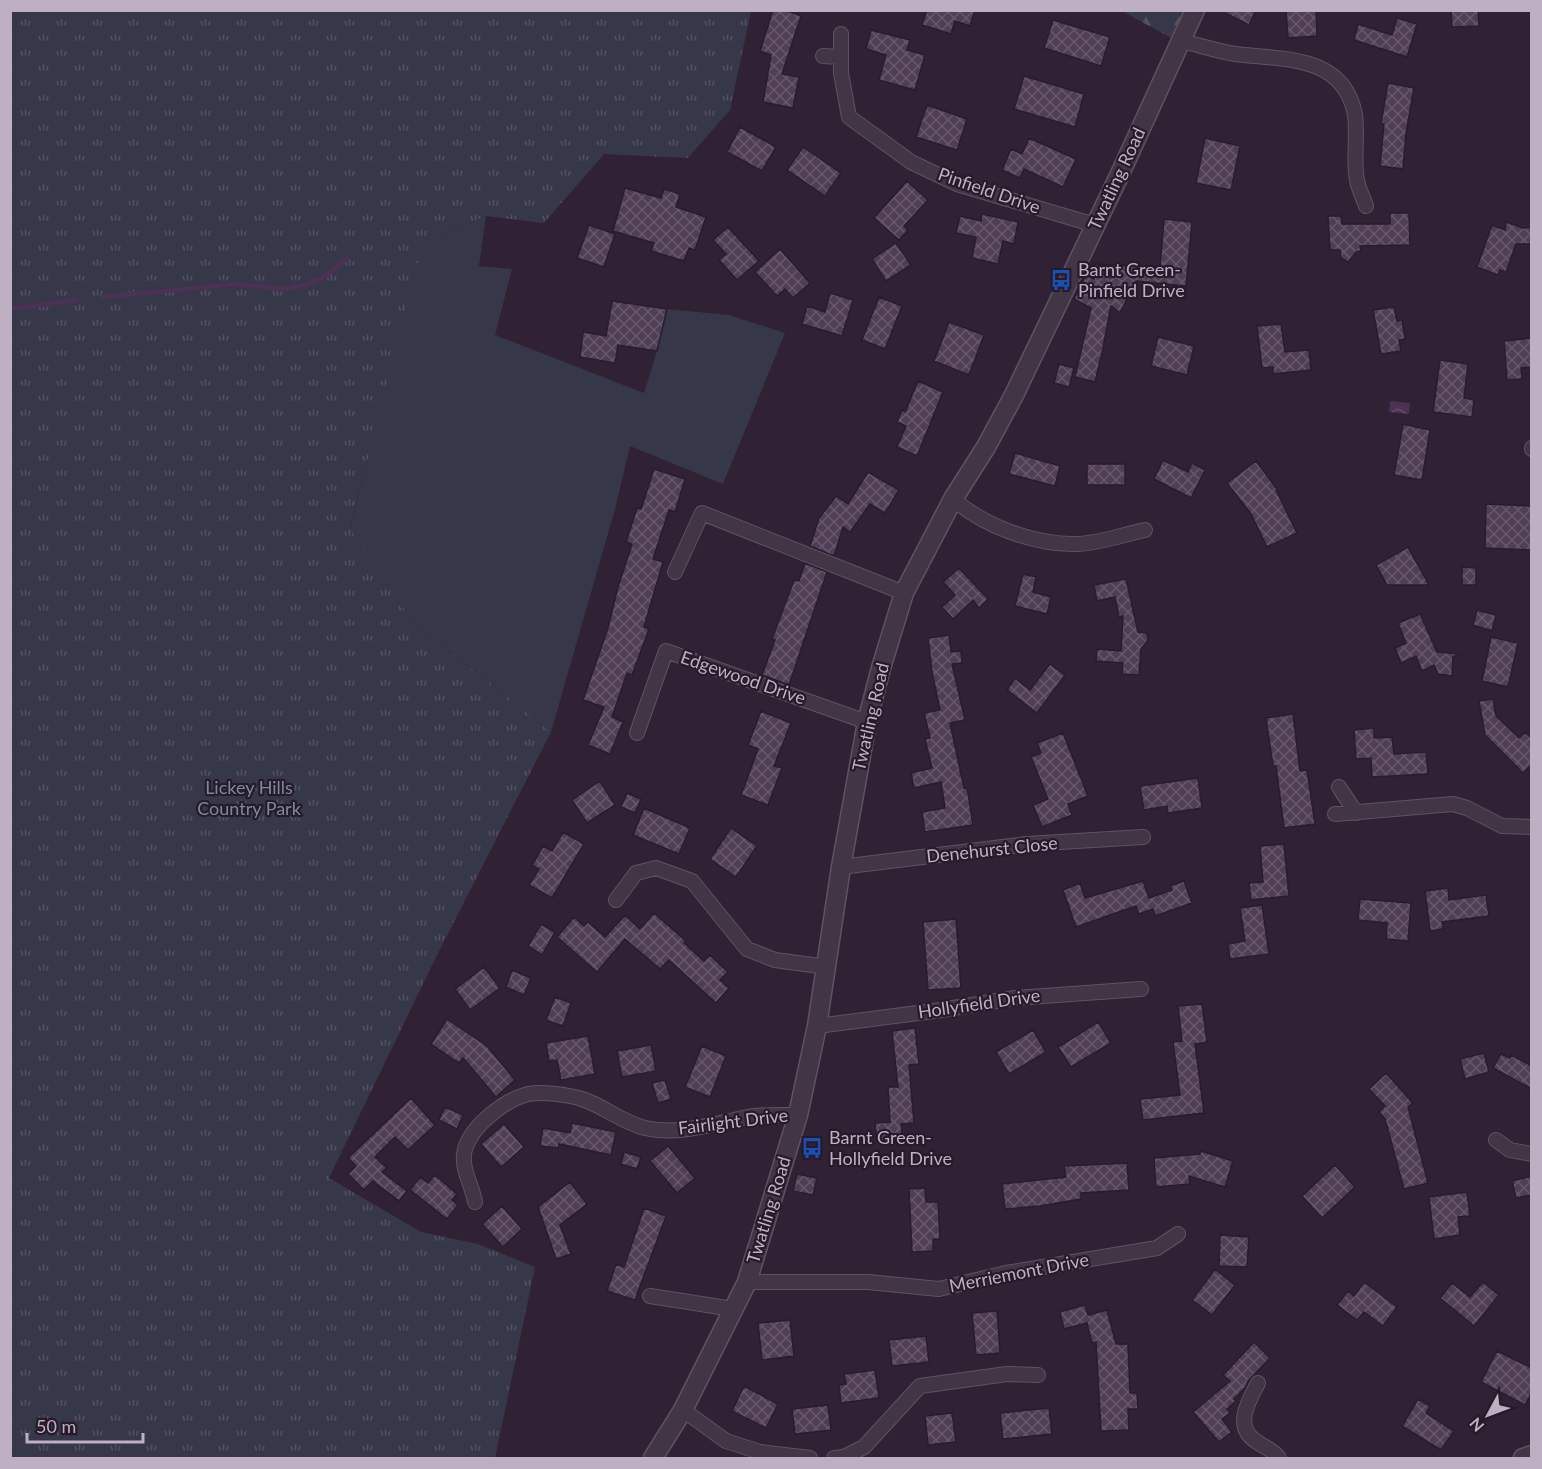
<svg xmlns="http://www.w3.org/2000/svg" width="1542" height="1469" font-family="Lato,sans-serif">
  <defs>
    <pattern id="forest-firs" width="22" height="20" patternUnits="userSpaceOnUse" patternTransform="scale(1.5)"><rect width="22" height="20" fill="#37374a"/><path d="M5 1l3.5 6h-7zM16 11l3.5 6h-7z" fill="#525162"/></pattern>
    <pattern id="park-tufts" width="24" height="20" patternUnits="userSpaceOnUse" patternTransform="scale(1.5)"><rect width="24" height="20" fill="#37374a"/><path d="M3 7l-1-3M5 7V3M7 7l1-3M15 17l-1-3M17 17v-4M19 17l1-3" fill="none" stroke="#525162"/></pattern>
    <pattern id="water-waves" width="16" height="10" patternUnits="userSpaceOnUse" patternTransform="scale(1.5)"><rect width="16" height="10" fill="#4d3154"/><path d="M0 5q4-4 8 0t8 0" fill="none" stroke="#654c6b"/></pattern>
    <pattern id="building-cross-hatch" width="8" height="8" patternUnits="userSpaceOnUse" patternTransform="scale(1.5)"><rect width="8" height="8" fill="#503e55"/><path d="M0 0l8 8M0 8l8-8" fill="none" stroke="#67576c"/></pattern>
  </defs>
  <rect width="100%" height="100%" fill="#302234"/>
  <path fill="#37374a" d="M486,216L479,266L512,269L495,335L644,393L657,351L667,309L729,315L785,333L723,484L630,446L615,509L551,732L413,622L350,530L416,264L443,234Z"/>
  <path fill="url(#forest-firs)" d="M1122,11H1186L1173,39Z"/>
  <path fill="url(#park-tufts)" d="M10,11H751L730,110L688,158L604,154L544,223L486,216L443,234L417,264L350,529L413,622L551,732L437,955L329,1178L421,1232L478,1244L535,1267L495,1458H11Z"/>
  <path fill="url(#water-waves)" d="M1390,401L1410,403L1409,414L1389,412Z"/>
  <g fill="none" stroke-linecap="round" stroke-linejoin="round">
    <path stroke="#4d3154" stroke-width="4.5" d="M103,297L239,284L284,289L302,286L326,276L347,258
      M10,309L77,300"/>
  </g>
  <path fill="url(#building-cross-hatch)" stroke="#291c2c" stroke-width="1.5" d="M773,10H785L801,16L782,74L799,77L793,108L763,102L771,55L760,51Z
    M927,10H975L970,26L955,21L951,34L922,25Z
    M1219,10H1256L1249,25Z
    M1286,10H1316L1317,36L1288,38Z
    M1451,10H1478L1479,26L1452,27Z
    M1397,18L1417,24L1407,57L1354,40L1358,24L1392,35Z
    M1053,20L1110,37L1101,66L1044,48Z
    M871,30L910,40L907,50L925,55L915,90L879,80L886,55L866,49Z
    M1024,76L1084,94L1075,127L1014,109Z
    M1388,83L1414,88L1406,133L1403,169L1380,166L1384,124L1381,123Z
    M927,105L967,119L957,150L916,137Z
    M740,127L776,147L762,171L727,152Z
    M1029,138L1076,159L1063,187L1024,169L1020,178L1002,170L1011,149L1022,154Z
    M1205,138L1240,146L1231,190L1196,183Z
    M803,147L841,173L825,196L787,170Z
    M907,181L928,200L904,226L908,230L899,240L874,218Z
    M625,188L661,198L664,189L680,194L676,207L706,217L695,250L689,248L684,261L651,251L654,243L613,231Z
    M1390,213H1409L1410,245L1360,246L1361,251L1356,252L1348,262L1341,258L1340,250H1330L1328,216H1341L1342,224H1390Z
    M982,214L1018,222L1014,244L1003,241L998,264L972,258L976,237L956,233L960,216L981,221Z
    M1164,219L1192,222L1186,286L1136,281L1120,313L1111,306L1102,353L1095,382L1075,377L1091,308L1074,299L1086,275L1094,279L1095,264L1160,267Z
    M1506,222L1523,228L1532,227V244H1516L1506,272L1500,270L1498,275L1477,267L1492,225L1505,230Z
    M589,225L615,234L604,267L577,258Z
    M728,227L759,261L737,280L719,260L726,254L713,240Z
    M896,243L911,265L886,281L872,259Z
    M780,249L810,283L793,298L785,289L777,296L755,272Z
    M830,293L853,300L842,336L802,324L807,306L825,312Z
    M879,297L902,306L885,349L862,340Z
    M612,301L667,309L657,351L618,345L615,363L580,357L583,332L606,336Z
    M1394,307L1397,321L1402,320L1405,339L1399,340L1401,351L1381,354L1373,310Z
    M949,322L984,335L969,375L934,361Z
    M1281,324L1285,352L1309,350L1311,370L1273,374V367L1262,368L1257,326Z
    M1158,337L1194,346L1187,375L1151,366Z
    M1532,338V367L1521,368L1522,379L1507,380L1504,341Z
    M1440,360L1468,364L1464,398L1474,400L1472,417L1433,412Z
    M1059,364L1074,368L1069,387L1054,383Z
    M918,381L943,392L917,456L897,447L906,426L897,422L902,410L905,412Z
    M1403,424L1430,430L1422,480L1394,475Z
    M1015,453L1060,466L1055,486L1009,474Z
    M1163,460L1188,472L1192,463L1205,470L1191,498L1154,479Z
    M1256,461L1277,489L1276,490L1297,533L1267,547L1251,514L1227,483Z
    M1087,464H1125V485H1087Z
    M654,469L685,479L675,512L669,510L653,559L663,562L644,627L649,629L632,675L627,673L612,717L623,722L610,754L588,745L604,707L583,700L608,628L618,587L632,544L626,542L637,508L641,509Z
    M868,472L899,490L885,513L870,504L850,532L843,527L834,556L810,546L819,518L836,496L848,504Z
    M1486,504L1532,506V550L1485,548Z
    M1408,547L1429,585H1387L1376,565Z
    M805,563L827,572L789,685L762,675L775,640L772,639L794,580L799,581Z
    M1462,567L1476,568V585H1462Z
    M959,568L988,599L979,608L973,600L953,619L942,607L955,595L943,582Z
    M1023,574L1036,577L1033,592L1051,597L1047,614L1015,606Z
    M1126,579L1138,632L1147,633L1148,640L1141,649L1139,675L1122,674L1123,663L1096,661L1097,649L1121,651L1123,616L1119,617L1115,597L1097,601L1094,585Z
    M1477,610L1496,615L1492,631L1473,625Z
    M1420,614L1437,652L1460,654L1453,657L1452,676L1438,674L1434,665L1422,671L1416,656L1401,663L1395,648L1406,643L1398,623Z
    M949,635L951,652L961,651L962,663L952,664L965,720L950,723L964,788L967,787L973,825L925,832L922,812L945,808L941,782L914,788L911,773L932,768L925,739L930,738L924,713L940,710L932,672L928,638Z
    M1491,637L1518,643L1508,687L1482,681Z
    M1050,664L1065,675L1037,713L1007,690L1015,678L1030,690Z
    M1493,699L1496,716L1519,738L1525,732L1532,739V764L1523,773L1485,735L1479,701Z
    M761,711L791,723L774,766L782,768L768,805L741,795L758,749L748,745Z
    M1293,714L1300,771L1307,770L1315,824L1284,828L1276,766H1273L1266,718Z
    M1374,728V738L1392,737L1394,754L1426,752L1428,774L1372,777L1371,758L1356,759L1354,730Z
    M1063,733L1088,796L1068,804L1072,815L1042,827L1033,805L1048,799L1031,757L1041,753L1037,743Z
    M1198,778L1202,808L1168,813L1167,806L1144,810L1140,786Z
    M600,781L615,805L587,823L572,800Z
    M627,793L641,799L635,813L621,807Z
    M644,808L690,828L679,854L633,835Z
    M731,828L757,846L736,877L710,859Z
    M563,832L584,844L552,898L529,885L539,869L532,865L543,846L552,851Z
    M1284,844L1289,896L1251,900L1249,883L1263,882L1260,846Z
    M1143,881L1149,898L1172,890L1170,886L1184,881L1192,903L1155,916L1153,909L1139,914L1136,906L1076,927L1063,890L1080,883L1085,898Z
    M1448,888L1449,900L1486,895L1489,916L1442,922L1443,929L1430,931L1425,891Z
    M1360,899L1411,903L1408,941L1386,939L1387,923L1358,920Z
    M1262,905L1269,954L1230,959L1228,944L1245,941L1240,908Z
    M654,913L686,941L684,943L704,961L710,955L728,972L720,980L729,988L716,1003L669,960L660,969L625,939L597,972L557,937L574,917L584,926L588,922L605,937L625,915L640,929Z
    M956,919L961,988L928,990L923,922Z
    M541,924L555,932L542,955L528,946Z
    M484,967L500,988L470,1010L455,989Z
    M512,970L531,978L524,995L506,987Z
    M555,997L571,1003L563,1026L546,1020Z
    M1202,1004L1207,1042L1195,1044L1204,1113L1143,1120L1140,1099L1180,1095L1173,1042L1182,1041L1178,1006Z
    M447,1019L487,1046L515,1080L496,1097L463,1058L459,1063L431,1044Z
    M1098,1022L1111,1043L1071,1067L1058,1047Z
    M915,1028L919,1064L909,1065L914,1123L901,1124L903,1140L877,1142L875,1123L890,1122L888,1087H898L892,1031Z
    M1033,1030L1046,1052L1009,1074L996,1052Z
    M588,1036L595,1074L561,1080L557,1060L549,1061L546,1043Z
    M651,1045L656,1071L622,1077L617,1051Z
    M702,1046L726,1056L710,1097L685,1087Z
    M1484,1053L1489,1072L1465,1079L1460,1059Z
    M1501,1054L1510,1058L1511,1055L1532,1066V1089L1493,1068Z
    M1386,1073L1413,1103L1408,1107L1428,1183L1404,1189L1385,1119L1379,1112L1385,1106L1369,1089Z
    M665,1080L671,1099L658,1103L652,1083Z
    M411,1098L435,1125L408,1150L395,1137L375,1157L387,1168L382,1172L407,1191L399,1201L373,1181L364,1190L348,1174L356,1166L348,1158Z
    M445,1107L463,1115L457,1129L439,1120Z
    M572,1123L616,1132L611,1155L559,1144L558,1148L540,1146L543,1128L570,1133Z
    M504,1124L524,1147L501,1167L481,1144Z
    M668,1146L695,1178L677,1193L650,1161Z
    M1201,1151L1233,1161L1225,1187L1189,1176L1190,1184L1156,1187L1154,1158L1200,1154Z
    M624,1152L641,1157L637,1169L621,1164Z
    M1127,1163L1129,1190L1081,1193V1199L1040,1206L1005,1209L1002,1184L1066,1177L1064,1166Z
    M1335,1165L1355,1187L1322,1218L1302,1196Z
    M797,1174L817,1178L813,1195L793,1191Z
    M435,1175L457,1194L452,1200L458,1205L447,1219L410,1190L420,1177L428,1183Z
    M1532,1176V1195L1516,1198L1512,1181Z
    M570,1182L587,1204L560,1225L571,1254L556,1259L538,1207Z
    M925,1188L926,1202H938L940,1239H933V1251L912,1252L909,1189Z
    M1467,1192L1470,1216L1458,1217L1460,1235L1434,1239L1429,1197Z
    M502,1206L522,1229L503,1247L482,1224Z
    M644,1208L666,1216L635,1300L607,1291L616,1264L624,1267Z
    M1220,1235L1249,1237L1247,1267L1219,1266Z
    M1215,1269L1235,1285L1212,1315L1192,1300Z
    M1364,1282L1397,1307L1383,1326L1364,1312L1357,1320L1337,1305L1348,1291L1354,1296Z
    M1483,1282L1499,1295L1474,1326L1440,1298L1452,1283L1470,1297Z
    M1085,1305L1088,1315L1107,1310L1116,1344H1128L1130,1393H1137L1138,1409H1128L1129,1430L1101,1431L1096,1342L1092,1343L1087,1323L1064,1329L1060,1312Z
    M997,1311L1000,1353L976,1355L972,1313Z
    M790,1320L794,1356L762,1360L758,1323Z
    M926,1336L929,1362L892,1366L889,1340Z
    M1254,1342L1270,1358L1248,1381L1246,1387L1234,1399L1236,1401L1227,1409L1230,1413L1222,1419L1232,1432L1219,1442L1193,1412L1230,1381L1223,1375Z
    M1497,1351L1532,1368V1392L1525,1405L1481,1382Z
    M875,1370L879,1398L841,1403L839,1385L846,1384L844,1374Z
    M744,1386L778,1404L766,1428L732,1411Z
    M1418,1399L1430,1406L1426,1413L1454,1431L1441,1450L1402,1426Z
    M828,1405L831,1430L795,1434L792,1409Z
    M1049,1408L1052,1434L1003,1439L1000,1413Z
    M952,1413L956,1442L928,1445L925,1416Z"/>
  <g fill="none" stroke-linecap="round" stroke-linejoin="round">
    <defs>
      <path id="minor" d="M841,34V73L849,117L911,162L957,184L1095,225
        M1181,41C1199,45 1217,51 1235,54C1282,60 1344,54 1355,115C1358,136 1353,159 1357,180C1358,188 1363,197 1366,206
        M823,56L840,57
        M1532,448V449
        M953,499C984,526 1034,545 1077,544C1096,544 1126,534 1145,530
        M675,572L702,513L904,593
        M637,733L666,651L867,722
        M1339,787L1356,813
        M1335,814L1453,804L1467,808L1502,826L1532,827
        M841,867L1027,844L1143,837
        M616,900L636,873L656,868L692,881L747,949L775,960L827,967
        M817,1026L941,1010L1015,998L1141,989
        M1496,1140L1510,1150L1532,1154
        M475,1202C472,1184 460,1168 465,1149C472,1125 505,1100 528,1094C542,1091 569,1095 582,1099C604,1106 623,1123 645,1128C679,1136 715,1123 748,1117C764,1114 782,1115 798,1115
        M747,1282H868L939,1289L1006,1273L1157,1248L1178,1234
        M650,1296L733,1309
        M1258,1383C1248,1402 1233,1427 1257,1442C1266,1448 1273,1450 1279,1458
        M683,1410L726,1441L760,1452L810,1458
        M834,1458L844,1457L864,1447L920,1386L1007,1374L1038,1375"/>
      <path id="tertiary" d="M653,1458L683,1410L747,1282L798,1115L817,1026L841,867L867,722L881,668L904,593L953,499L986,447L1014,395L1119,176L1195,10
        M1523,1458L1532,1455"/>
    </defs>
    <use href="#minor" stroke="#605263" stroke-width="16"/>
    <use href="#tertiary" stroke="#605263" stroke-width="21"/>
    <use href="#minor" stroke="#423545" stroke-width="14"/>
    <use href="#tertiary" stroke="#423545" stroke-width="18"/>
  </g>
  <defs>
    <symbol id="bus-bare" viewBox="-9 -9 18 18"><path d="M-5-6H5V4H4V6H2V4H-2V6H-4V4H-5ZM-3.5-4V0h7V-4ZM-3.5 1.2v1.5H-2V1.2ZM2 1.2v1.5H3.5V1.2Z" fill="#1a4fb4" stroke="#271a2a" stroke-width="2.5" paint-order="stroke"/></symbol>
  </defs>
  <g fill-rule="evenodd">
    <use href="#bus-bare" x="1046" y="265" width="30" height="30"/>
    <use href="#bus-bare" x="797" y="1133" width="30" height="30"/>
  </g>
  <g text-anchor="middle" stroke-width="4.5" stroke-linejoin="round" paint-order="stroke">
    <g font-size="18" fill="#bfafc2" stroke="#271a2a">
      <text transform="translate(1117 179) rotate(-65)" y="6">Twatling Road</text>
      <text transform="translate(989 191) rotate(19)" y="6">Pinfield Drive</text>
      <text transform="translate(743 678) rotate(19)" y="6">Edgewood Drive</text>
      <text transform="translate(871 717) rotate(-77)" y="6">Twatling Road</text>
      <text transform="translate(992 850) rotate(-6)" y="6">Denehurst Close</text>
      <text transform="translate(979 1004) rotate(-8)" y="6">Hollyfield Drive</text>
      <text transform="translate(733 1122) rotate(-7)" y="6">Fairlight Drive</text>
      <text transform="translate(769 1210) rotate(-73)" y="6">Twatling Road</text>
      <text transform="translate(1019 1273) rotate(-11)" y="6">Merriemont Drive</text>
    </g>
    <g font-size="18" fill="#bfafc2" stroke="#271a2a" text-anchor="start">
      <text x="1078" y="276">Barnt Green-<tspan x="1078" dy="21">Pinfield Drive</tspan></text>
      <text x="829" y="1144">Barnt Green-<tspan x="829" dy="21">Hollyfield Drive</tspan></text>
    </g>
    <g font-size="18" fill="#788c9b" stroke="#271a2a">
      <text x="249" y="794">Lickey Hills<tspan x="249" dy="21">Country Park</tspan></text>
    </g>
  </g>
  <rect width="1542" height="1469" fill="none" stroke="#bfafc2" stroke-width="24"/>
  <g transform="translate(1488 1415) rotate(229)" stroke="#271a2a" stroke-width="4.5" paint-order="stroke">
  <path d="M0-4.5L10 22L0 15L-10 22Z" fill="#bfafc2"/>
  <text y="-9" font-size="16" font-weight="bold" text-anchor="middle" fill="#bfafc2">N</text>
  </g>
  <path d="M27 1433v9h116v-9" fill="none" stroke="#bfafc2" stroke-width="3"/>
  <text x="36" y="1433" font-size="18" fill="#bfafc2" stroke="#271a2a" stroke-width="4.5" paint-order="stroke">50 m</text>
</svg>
